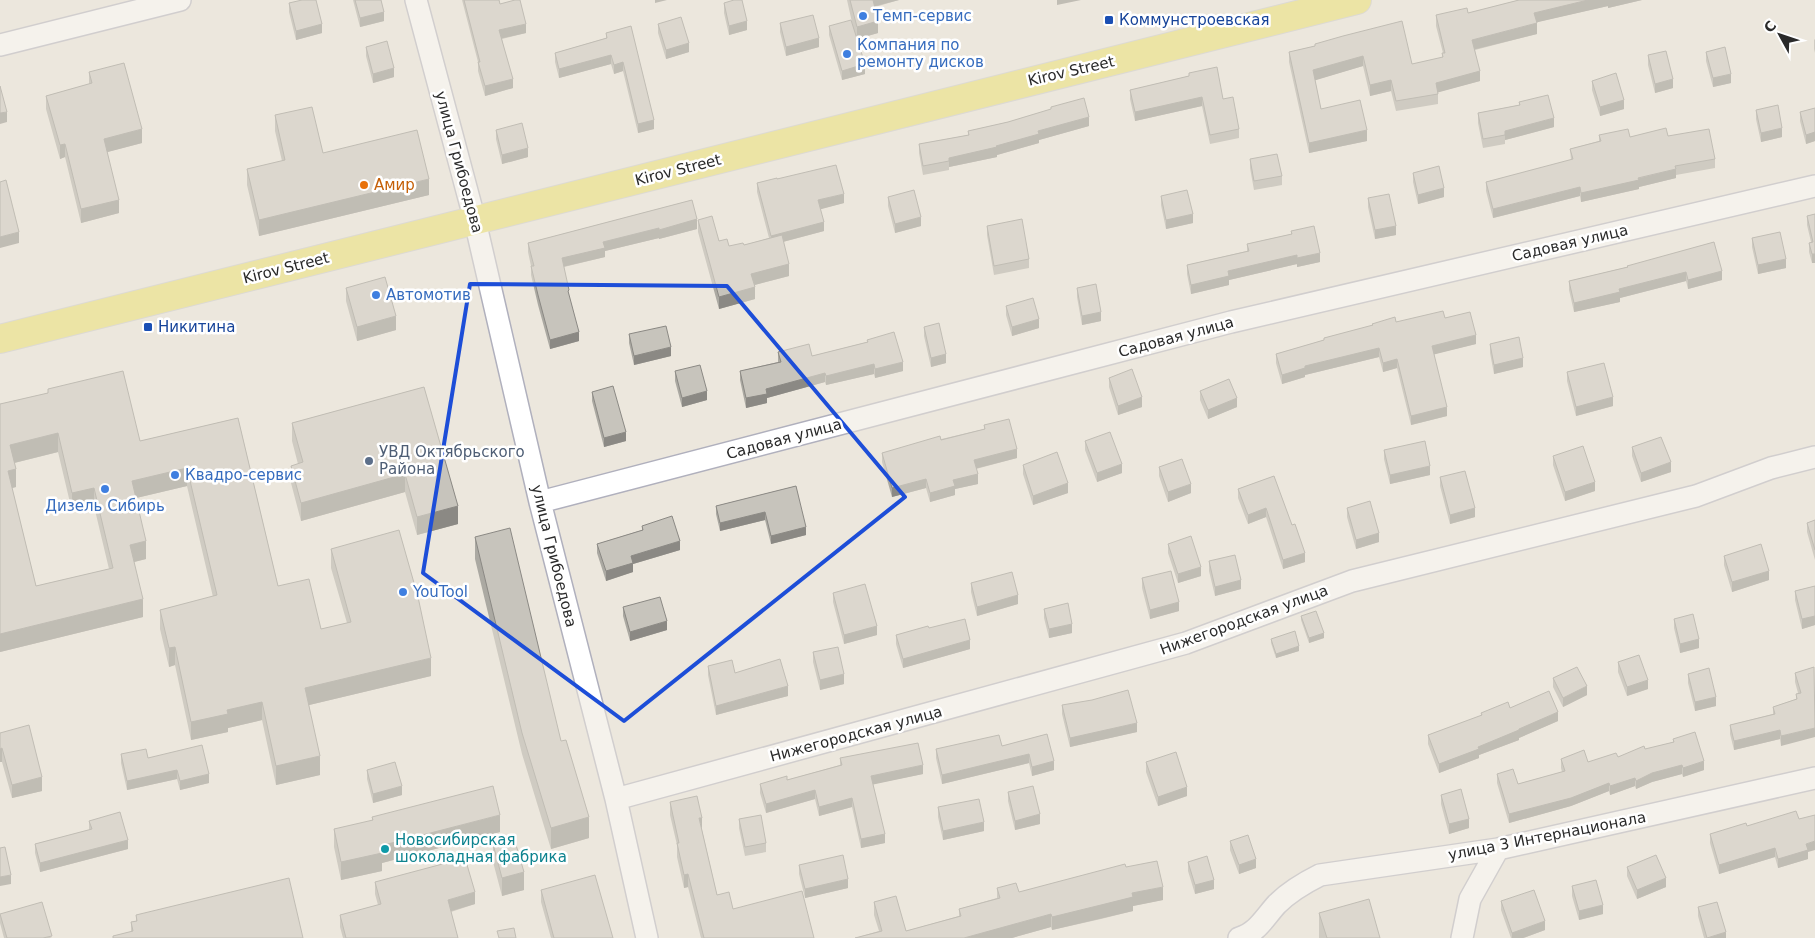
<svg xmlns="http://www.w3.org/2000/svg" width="1815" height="938" font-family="'DejaVu Sans',sans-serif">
  <rect width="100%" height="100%" fill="#ece7dd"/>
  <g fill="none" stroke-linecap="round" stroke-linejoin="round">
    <defs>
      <path id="minor" d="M416,0L475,221L540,502L616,799L647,938
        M0,45L180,0
        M540,502L1231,322L1815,186
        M616,799L1186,643L1352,581L1696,496L1771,468L1815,457
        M1239,938C1257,933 1265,917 1277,904C1290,891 1304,883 1320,875L1498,849L1815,778
        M1462,938L1470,899L1498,849"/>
      <path id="major" d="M0,339L1357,0"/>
    </defs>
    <use href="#minor" stroke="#b0b0bd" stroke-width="24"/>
    <use href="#major" stroke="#c8c8c8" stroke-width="30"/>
    <use href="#minor" stroke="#fff" stroke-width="21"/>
    <use href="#major" stroke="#ece162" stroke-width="28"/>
  </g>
  <path fill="#aba9a2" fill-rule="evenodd" d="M353,0H381L384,21L360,27Z
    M462,0H499L500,4L526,33L502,39L513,88L485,96L478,71V62Z
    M847,0H899L875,7L878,33L857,39L865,74L842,80L829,35V26L853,27Z
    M1519,0H1642L1608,8V6L1537,22V34L1475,50L1480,81L1438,92V104L1396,111L1391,91L1370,96L1363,66L1315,80L1321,109L1367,141L1309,153L1289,62V52L1315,46V44L1412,64L1442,58L1443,53L1436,26V15L1468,13Z
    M289,3L322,33L296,40L289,12Z
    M724,3L747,30L729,35L724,13Z
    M780,23L819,47L786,56L780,32Z
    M658,24L689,52L666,59L658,33Z
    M631,26L654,129L638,133L623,71L614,74L611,64L559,78L555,62V53L606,38V33Z
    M1815,39V53L1814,49V40Z
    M366,47L394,77L373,83L366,56Z
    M1706,52L1731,83L1713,87L1706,61Z
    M1648,55L1673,88L1655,93L1648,65Z
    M89,72L142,143L107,152L119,213L81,223L65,157L60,159L46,109V96L89,84Z
    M1189,73L1223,99L1239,129V138L1210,144L1202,106L1135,121L1130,99V90L1189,76Z
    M1592,81L1624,109L1600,116L1592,90Z
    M1519,102L1554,127L1505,140V144L1483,148L1478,123V113L1519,105Z
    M1051,107L1089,126L1039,140V143L997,155V157L949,167V170L923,175L919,153V144L968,135V131L1008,122L1051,110Z
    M1815,108V141L1806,144L1800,121V112Z
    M1756,110L1782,137L1761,142L1756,119Z
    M275,115L323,153L429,195L259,236L247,185V169L282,161L275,131Z
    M496,130L528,157L502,164L496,139Z
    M1599,135L1630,137L1668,136L1715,159V168L1676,175V178L1639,187V189L1581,202L1580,196L1493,218L1486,191V182L1571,160L1570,149L1599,141Z
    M1250,159L1282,176V185L1254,190L1250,168Z
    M1413,173L1444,197L1418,204L1413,182Z
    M777,179L844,203L820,209L824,231L783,242L789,276L754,285L755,299L719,309L698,232V220L719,241L729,246L744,245L769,238L757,192V183Z
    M1161,196L1193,223L1166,229L1161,205Z
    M888,197L921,226L895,233L888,206Z
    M1368,198L1396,235L1375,239L1368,207Z
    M692,200L697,229L659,239V238L605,251V257L564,267L569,296L579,341L550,349L538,305L531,275V266L528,252V243Z
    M1815,214V263H1812L1809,252V243L1811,242L1807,225V216Z
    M987,226L1029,259V268L994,275L987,235Z
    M1291,231L1320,262L1297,267V264L1229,280V285L1191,294L1187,274V265L1247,251V244L1291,234Z
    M1752,238L1786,268L1758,274L1752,247Z
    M1714,242L1722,280L1688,289L1686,281L1620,298V302L1574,312L1569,290V281L1627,267Z
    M346,288L396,330L357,341L346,301Z
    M1077,288L1101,321L1082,325L1077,297Z
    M1006,306L1039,328L1012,336L1006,315Z
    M1445,318L1476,344L1434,354L1447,416L1411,425L1397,368L1383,372L1379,357L1305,375V377L1282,384L1276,363V354L1324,340V338L1372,326V324Z
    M924,327L946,363L931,367L924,336Z
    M629,334L671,356L634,365L629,343Z
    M867,340L903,371L875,378L874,374L826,385L825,382L767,398V403L746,408L740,380V371L778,362V352L812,356L867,342Z
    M1490,344L1523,367L1494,374L1490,353Z
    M675,371L707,400L682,407L675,381Z
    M1567,372L1613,406L1576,416L1567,381Z
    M1109,378L1142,407L1118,415L1109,387Z
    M424,387L458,524L417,535L405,492L301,521L291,483V466L298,464L292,441V423Z
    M48,389L140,441L238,418L278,586L321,629L347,623L331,568V549L431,676L309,705L320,775L276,785L262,720L228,728V732L191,740L175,665L169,667L160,629V610L213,597L187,486L136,498L146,559L134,562L143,617L0,652V404L48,393ZM58,452L72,511L94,506L109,569L36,586L12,488L16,487L14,463Z
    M1200,391L1237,407L1208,419L1200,400Z
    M592,392L626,441L604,447L592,401Z
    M984,425L1017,458L976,469L978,484L955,489V495L930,502L926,488L892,497L882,462V453L984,429Z
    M1085,441L1122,473L1097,482L1085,450Z
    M1632,447L1671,472L1641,482L1632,456Z
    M1384,450L1430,475L1390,484L1384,459Z
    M1553,456L1595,491L1565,501L1553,465Z
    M1023,465L1068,493L1033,505L1023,474Z
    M1159,467L1191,493L1168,502L1159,476Z
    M1274,476L1305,562L1283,569L1266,517L1248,524L1238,498V489Z
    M1440,477L1475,517L1450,524L1440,486Z
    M796,486L806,535L771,544L765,520L720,531L716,514V506Z
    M1347,508L1379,542L1356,549L1347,517Z
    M1815,520V560L1807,532V523Z
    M642,526L680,550L633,564V572L606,581L597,553V544L642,530Z
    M475,537L561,741L589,838L551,849L522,754L475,559Z
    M1168,544L1201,576L1178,583L1168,553Z
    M1724,556L1769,580L1732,592L1724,565Z
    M1209,561L1241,589L1215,596L1209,571Z
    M1142,578L1179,611L1150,619L1142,588Z
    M971,583L1018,604L977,616L971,592Z
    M1815,586V625L1802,629L1795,600V591Z
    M833,593L877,635L844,644L833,602Z
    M623,607L667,630L630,641L623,616Z
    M1044,609L1072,633L1049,638L1044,618Z
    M1301,616L1324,638L1309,643L1301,620Z
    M1674,619L1699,648L1680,653L1674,628Z
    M929,628L970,649L903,668L896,644V635Z
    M1271,639L1299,651L1276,658L1271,643Z
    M813,652L844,684L820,690L813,662Z
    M1618,662L1648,689L1627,696L1618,672Z
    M708,666L735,673L788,696L716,715L708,675Z
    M1814,667L1781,746L1780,739L1734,750L1730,734V725L1773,714V707L1796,699V694L1798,693L1795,682V673Z
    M1688,674L1716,706L1695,711L1688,683Z
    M1553,678L1587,695L1563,707L1553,687Z
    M1062,705L1137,732L1070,747L1062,714Z
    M1510,708L1558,721L1519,738V740L1479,755V758L1439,773L1428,744V735L1481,716V713Z
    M0,733L42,791L12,798L2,762H0Z
    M1047,734L1054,770L1032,776L1029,763L942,784L936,758V749L1002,746Z
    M1673,739L1704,770L1683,777L1682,774L1652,782L1636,789L1635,786L1610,795L1609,791L1571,806L1509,823L1497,783V774L1518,784L1562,772L1561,768V759L1588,762L1618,757L1673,742Z
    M121,754L148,758L209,783L180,790L177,779L127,790L121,763Z
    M840,758L923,774L873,784L885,843L861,848L852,807L819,816L815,799L766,813L760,793V784L787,780L840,765Z
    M1146,762L1187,796L1158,806L1146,772Z
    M367,770L402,795L373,803L367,779Z
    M1008,792L1040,824L1015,830L1008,801Z
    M1441,795L1469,828L1449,834L1441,804Z
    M670,802L702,830L717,895L733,909L814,938H701L688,887L684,888L677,857V845L670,815Z
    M938,807L984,831L943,840L938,817Z
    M372,817L500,832L382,863V871L341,880L334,847V829L372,821Z
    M739,819L766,843V852L745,856L739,828Z
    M89,821L128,849L40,872L35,853V844L89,830Z
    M1747,826L1808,852V859L1778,868L1775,857L1719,874L1710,843V834Z
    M1230,841L1256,868L1239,874L1230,850Z
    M493,844L524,890L502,896L493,862Z
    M1188,862L1214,889L1195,894L1188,871Z
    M799,865L848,888L805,898L799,874Z
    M1126,867L1163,900L1133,906V911L1101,919L1052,930L1051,927L1012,938H855L879,931L874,915V902L906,931L959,916V909L997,898V888L1019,892Z
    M1627,867L1666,887L1637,899L1627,876Z
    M375,882L475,904L451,912L458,938H343L340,927V915L378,905L375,894Z
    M1572,886L1603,914L1579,920L1572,896Z
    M541,890L613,938H551L541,902Z
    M1501,901L1545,930L1523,938H1511L1501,910Z
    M1698,907L1726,938H1704L1698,916Z
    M1319,913L1380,938H1319Z
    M0,914L52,938H4L0,923Z
    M136,915L303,938L131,932V922L136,921Z"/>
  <path fill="#8b8984" d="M655,0H667L655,3Z
    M872,0H899L872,7Z
    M1057,0H1081L1057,5Z
    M1588,0H1608V6L1534,23V13Z
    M1608,0H1642L1608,8Z
    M384,12V21L360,27V18Z
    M747,21V30L729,35V26Z
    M878,21V33L857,39V27Z
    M1537,23V34L1472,50V40Z
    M322,24V33L296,40V31Z
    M526,24V33L499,39V30Z
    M819,38V47L786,56V47Z
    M689,43V52L666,59V50Z
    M611,55V64L559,78V69Z
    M1363,56V66L1313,81V70Z
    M623,62V71L614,74V65Z
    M865,64V74L842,80V71Z
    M394,68V77L373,83V74Z
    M1480,71V81L1436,93V83Z
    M1731,74V83L1713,87V78Z
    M513,79V88L485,96V86Z
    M1673,79V88L1655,93V84Z
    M1391,80V91L1370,96V85Z
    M1202,97V106L1135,121V112Z
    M1624,100V109L1600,116V107Z
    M7,112V122L0,124V113Z
    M1089,117V126L1039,140V143L997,155V157L949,167V158L996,146L1038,131Z
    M1554,118V127L1505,140V131Z
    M654,120V129L638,133V124Z
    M1782,128V137L1761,142V133Z
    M142,129V143L104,153V139Z
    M1367,130V141L1309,153V143Z
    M1815,132V141L1806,144V135Z
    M65,144V157L60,159V145Z
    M528,148V157L502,164V155Z
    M1676,169V178L1639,187V189L1581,202V193Z
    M429,179V195L259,236V220Z
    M1580,187V196L1493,218V209Z
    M1444,188V197L1418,204V195Z
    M844,194V203L818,210V200Z
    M119,200V213L81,223V209Z
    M1193,214V223L1166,229V220Z
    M921,217V226L895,233V224Z
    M697,219V229L659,239V230Z
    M824,222V231L771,245V236Z
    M1396,226V235L1375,239V230Z
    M659,228V238L605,251V257L562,267V258L603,242Z
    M19,232V243L0,248V237Z
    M1320,253V262L1297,267V258Z
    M1812,254H1815V263H1812Z
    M1297,255V264L1229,280V285L1191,294V285L1228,271Z
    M1786,259V268L1758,274V265Z
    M789,264V276L751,286V274Z
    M1722,271V280L1688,289V280Z
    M1686,272V281L1620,298V302L1574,312V303L1619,289Z
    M755,287V299L719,309V297Z
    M1101,312V321L1082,325V316Z
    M396,316V330L357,341V327Z
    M1039,319V328L1012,336V327Z
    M579,332V341L550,349V340Z
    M1476,335V344L1432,355V346Z
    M671,347V356L634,365V356Z
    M1379,348V357L1305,375V377L1282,384V375L1305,366Z
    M946,354V363L931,367V358Z
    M1523,358V367L1494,374V365Z
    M1397,359V368L1383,372V363Z
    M903,362V371L875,378V369Z
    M874,364V374L826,385V376Z
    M825,373V382L767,398V403L746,408V398L766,389Z
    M707,391V400L682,407V398Z
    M1142,397V407L1118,415V406Z
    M1613,397V406L1576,416V407Z
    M1237,398V407L1208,419V410Z
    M1447,407V416L1411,425V416Z
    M626,432V441L604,447V438Z
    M58,433V452L10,464V445Z
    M1017,449V458L974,469V460Z
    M1671,462V472L1641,482V473Z
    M1122,464V473L1097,482V473Z
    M1430,466V475L1390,484V475Z
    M187,468V486L132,499V481Z
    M16,469V487L8,489V471Z
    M405,474V492L301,521V503Z
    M978,474V484L955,489V495L930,502V493L953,480Z
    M926,479V488L892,497V488Z
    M1595,482V491L1565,501V492Z
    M1068,483V493L1033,505V496Z
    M1191,484V493L1168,502V492Z
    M94,488V506L72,511V493Z
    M458,506V524L417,535V517Z
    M1266,508V517L1248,524V515Z
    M1475,508V517L1450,524V515Z
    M765,512V520L720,531V523Z
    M806,527V535L771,544V536Z
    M1379,533V542L1356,549V540Z
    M146,541V559L130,563V545Z
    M680,541V550L633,564V572L606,581V571L631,556Z
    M1305,553V562L1283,569V560Z
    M1201,567V576L1178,583V574Z
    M1769,571V580L1732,592V582Z
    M1241,580V589L1215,596V587Z
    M1018,595V604L977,616V607Z
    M143,599V617L0,652V634Z
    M1179,602V611L1150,619V610Z
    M1815,616V625L1802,629V619Z
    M667,621V630L630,641V632Z
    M1072,624V633L1049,638V629Z
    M877,626V635L844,644V635Z
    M1324,633V638L1309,643V638Z
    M1699,639V648L1680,653V644Z
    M970,640V649L903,668V659Z
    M1299,646V651L1276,658V654Z
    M175,647V665L169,667V648Z
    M431,658V676L305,706V688Z
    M844,674V684L820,690V680Z
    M1648,680V689L1627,696V687Z
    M788,686V696L716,715V706Z
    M1587,686V695L1563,707V698Z
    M1716,697V706L1695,711V702Z
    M262,702V720L228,728V732L191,740V722L227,710Z
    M1558,712V721L1519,738V740L1479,755V758L1439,773V764Z
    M1137,723V732L1070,747V738Z
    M1815,728V737L1781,746V736Z
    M1780,730V739L1734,750V741Z
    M2,748V762H0V749Z
    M1029,754V763L942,784V775Z
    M320,756V775L276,785V766Z
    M1054,761V770L1032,776V767Z
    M1704,761V770L1683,777V768Z
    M923,765V774L871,785V776Z
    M1682,765V774L1652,782L1636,789V781L1652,773Z
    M177,770V779L127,790V781Z
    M209,774V783L180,790V781Z
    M42,777V791L12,798V785Z
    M1635,778V786L1610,795V786Z
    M1609,783V791L1571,806L1509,823V814Z
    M402,786V795L373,803V794Z
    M1187,787V796L1158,806V797Z
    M815,790V799L766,813V804Z
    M852,798V807L819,816V807Z
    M1040,814V824L1015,830V821Z
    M500,815V832L382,863V871L341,880V862L380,846Z
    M589,817V838L551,849V828Z
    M699,818H702V831Z
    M1469,819V828L1449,834V824Z
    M984,822V831L943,840V831Z
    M885,834V843L861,848V839Z
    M128,840V849L40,872V863Z
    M1815,841V850L1808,852V859L1778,868V859L1806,844Z
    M1775,848V857L1719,874V865Z
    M1256,859V868L1239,874V865Z
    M524,872V890L502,896V878Z
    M688,874V887L684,888V875Z
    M11,875V884L0,886V877Z
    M1666,878V887L1637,899V890Z
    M848,879V888L805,898V889Z
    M1214,880V889L1195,894V885Z
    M1163,887V900L1133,906V911L1052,930V917L1132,893Z
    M475,892V904L448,912V900Z
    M1603,905V914L1579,920V911Z
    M1051,914V927L1012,938H964Z
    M1545,921V930L1523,938H1512V933Z
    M1726,932V938H1708Z"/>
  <path fill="#c7c4bc" stroke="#8b8984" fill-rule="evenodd" d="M302,0H316L322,24L296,31L289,3Z
    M355,0H381L384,12L360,18Z
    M464,0H499L500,4L515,0H520L526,24L499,30L513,79L485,86L478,62H480Z
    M734,0H742L747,21L729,26L724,3Z
    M850,0H873L878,21L857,27Z
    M1519,0H1588L1534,13L1537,23L1472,40L1480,71L1436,83L1438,94L1396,101L1391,80L1370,85L1363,56L1313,70L1321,109L1360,100L1367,130L1309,143L1289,52L1315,46V44L1343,36L1402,21L1412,64L1443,57L1442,53H1445L1436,15L1467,8L1468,13Z
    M813,15L819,38L786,47L780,23Z
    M681,17L689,43L666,50L658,24Z
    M851,20L865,64L842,71L829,26Z
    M631,26L654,120L638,124L623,62L614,65L611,55L559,69L555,53L607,38L606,33Z
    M387,41L394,68L373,74L366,47Z
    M1725,47L1731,74L1713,78L1706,52Z
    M1666,51L1673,79L1655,84L1648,55Z
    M124,63L142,129L104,139L119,200L81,209L65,144L60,145L46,96L92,83L89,72Z
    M1217,67L1223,99L1233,97L1239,129L1210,135L1202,97L1135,112L1130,90L1189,76V73Z
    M1616,73L1624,100L1600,107L1592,81Z
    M0,86L7,112L0,113Z
    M1548,95L1554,118L1505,131V135L1483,139L1478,113L1520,105L1519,102Z
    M1084,98L1089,117L1038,131L1039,134L996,146L997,147L949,158V161L923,166L919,144L969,135L968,131L1008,122L1051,109V107Z
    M1778,105L1782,128L1761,133L1756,110Z
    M312,107L323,153L417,130L429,179L259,220L247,169L285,160L275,115Z
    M1815,108V132L1806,135L1800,112Z
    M522,123L528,148L502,155L496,130Z
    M1666,128L1668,136L1709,129L1715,159L1675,166L1676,169L1638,178L1639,180L1581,193L1580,187L1493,209L1486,182L1573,159L1570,149L1601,141L1599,135L1628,129L1630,137Z
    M1277,154L1282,176L1254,181L1250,159Z
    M836,165L844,194L818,200L824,222L771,236L757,183L777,178V179Z
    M1439,166L1444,188L1418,195L1413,173Z
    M6,180L19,232L0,237V182Z
    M914,190L921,217L895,224L888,197Z
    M1187,190L1193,214L1166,220L1161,196Z
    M1389,194L1396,226L1375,230L1368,198Z
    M692,200L697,219L659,230V228L603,242L605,248L562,258L569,290L568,291L579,332L550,340L538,295L531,266H534L528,243Z
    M1815,214V254H1812L1809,243L1813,242L1807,216Z
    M712,216L719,241L727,239L729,246L743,243L744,245L782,235L789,264L751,274L755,287L719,297L698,220Z
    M1022,219L1029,259L994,266L987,226Z
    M1314,226L1320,253L1297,258V255L1228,271L1229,276L1191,285L1187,265L1249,251L1247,244L1292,234L1291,231Z
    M1780,232L1786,259L1758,265L1752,238Z
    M1714,242L1722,271L1688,280L1686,272L1619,289L1620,292L1574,303L1569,281L1628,267L1627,266Z
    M385,277L396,316L357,327L346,288Z
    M1096,284L1101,312L1082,316L1077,288Z
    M1033,298L1039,319L1012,327L1006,306Z
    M1443,311L1445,318L1470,312L1476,335L1432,346L1447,407L1411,416L1397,359L1383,363L1379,348L1305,366V368L1282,375L1276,354L1324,340V338L1373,325L1372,324L1395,317L1396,322Z
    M939,323L946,354L931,358L924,327Z
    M666,326L671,347L634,356L629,334Z
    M894,332L903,362L875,369L874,364L826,376L825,373L766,389L767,394L746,398L740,371L781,362L778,352L809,344L812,356L868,342L867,340Z
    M1519,337L1523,358L1494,365L1490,344Z
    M1604,363L1613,397L1576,407L1567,372Z
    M700,365L707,391L682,398L675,371Z
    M1132,369L1142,397L1118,406L1109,378Z
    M123,371L140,441L238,418L278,586L309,579L321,629L351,622L331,549L399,530L418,597L431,658L305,688L320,756L276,766L262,702L227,710L228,714L191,722L175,647L169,648L160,610L217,595L187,468L132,481L146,541L130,545L143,599L0,634V404L48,393V389ZM58,433L72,493L94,488L113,568L36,586L8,471L16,469L10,445Z
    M1229,379L1237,398L1208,410L1200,391Z
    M613,386L626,432L604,438L592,392Z
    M424,387L458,506L417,517L405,474L301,503L291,466L303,462L292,423Z
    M1009,419L1017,449L974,460L978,474L953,480L955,486L930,493L926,479L892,488L882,453L940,436L941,440L985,429L984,425Z
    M1110,432L1122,464L1097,473L1085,441Z
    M1661,437L1671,462L1641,473L1632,447Z
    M1425,441L1430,466L1390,475L1384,450Z
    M1583,446L1595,482L1565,492L1553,456Z
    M1057,452L1068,483L1033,496L1023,465Z
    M1182,459L1191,484L1168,492L1159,467Z
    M1465,471L1475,508L1450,515L1440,477Z
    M1274,476L1292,525L1295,524L1305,553L1283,560L1266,508L1248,515L1238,489Z
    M796,486L806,527L771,536L765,512L720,523L716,506Z
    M1370,501L1379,533L1356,540L1347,508Z
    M672,516L680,541L631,556L633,563L606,571L597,544L643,530L642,526Z
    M1815,520V550L1807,523Z
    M510,528L561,741L566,740L589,817L551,828L522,733L475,537Z
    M1191,536L1201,567L1178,574L1168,544Z
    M1761,544L1769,571L1732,582L1724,556Z
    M1235,555L1241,580L1215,587L1209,561Z
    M1171,571L1179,602L1150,610L1142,578Z
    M1012,572L1018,595L977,607L971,583Z
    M865,584L877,626L844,635L833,593Z
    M1815,586V616L1802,619L1795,591Z
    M660,597L667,621L630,632L623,607Z
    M1068,603L1072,624L1049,629L1044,609Z
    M1316,611L1324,633L1309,638L1301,616Z
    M1693,614L1699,639L1680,644L1674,619Z
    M965,619L970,640L903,659L896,635L928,626L929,628Z
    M1295,631L1299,646L1276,654L1271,639Z
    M838,647L844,674L820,680L813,652Z
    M1639,655L1648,680L1627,687L1618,662Z
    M780,659L788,686L716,706L708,666L732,660L735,673Z
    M1577,667L1587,686L1563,698L1553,678Z
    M1814,667L1815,728L1781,736L1780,730L1734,741L1730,725L1775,714L1773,707L1797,699L1796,694L1801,693L1795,673Z
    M1709,668L1716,697L1695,702L1688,674Z
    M1128,690L1137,723L1070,738L1062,705L1092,700Z
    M1549,691L1558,712L1519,729V730L1478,747L1479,749L1439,764L1428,735L1482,715L1481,713L1508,702L1510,708Z
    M29,725L42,777L12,785L2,748L0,749V733Z
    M1695,732L1704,761L1683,768L1682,765L1652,773L1636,781L1635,778L1610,786L1609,783L1571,798L1509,814L1497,774L1513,769L1518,784L1565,771L1561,759L1584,750L1588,762L1616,753L1618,757L1644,746L1645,749L1674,742L1673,739Z
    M1047,734L1054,761L1032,767L1029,754L942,775L936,749L999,735L1002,746Z
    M918,743L923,765L871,776L885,834L861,839L852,798L819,807L815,790L766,804L760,784L787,776V780L842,765L840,758Z
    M202,745L209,774L180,781L177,770L127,781L121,754L146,749L148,758Z
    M1176,752L1187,787L1158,797L1146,762Z
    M395,762L402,786L373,794L367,770Z
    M493,786L500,815L380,846L382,853L341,862L334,829L373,820L372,817Z
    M1033,786L1040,814L1015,821L1008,792Z
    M1461,789L1469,819L1449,824L1441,795Z
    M697,796L702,818H699L717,895L729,892L733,909L802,891L814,938H704L688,874L684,875L677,843H679L670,802Z
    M979,799L984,822L943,831L938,807Z
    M1796,811L1799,819L1815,815V841L1806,844L1808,850L1778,859L1775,848L1719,865L1710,834L1746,823L1747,826Z
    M120,812L128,840L40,863L35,844L92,829L89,821Z
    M761,815L766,843L745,847L739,819Z
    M1248,835L1256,859L1239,865L1230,841Z
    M514,838L524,872L502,878L493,844Z
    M5,847L11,875L0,877V848Z
    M843,855L848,879L805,889L799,865Z
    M1656,855L1666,878L1637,890L1627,867Z
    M1207,856L1214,880L1195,885L1188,862Z
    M465,858L475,892L448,900L458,938H346L340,915L381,904L375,882Z
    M1157,861L1163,887L1132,893L1133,897L1101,905L1052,917L1051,914L964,938H855L882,931L874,902L896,896L906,931L961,916L959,909L1000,898L997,888L1016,883L1019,892L1125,864L1126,867Z
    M595,875L613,938H554L541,890Z
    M289,878L303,938H113V936L133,931L131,922L137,921L136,915Z
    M1596,880L1603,905L1579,911L1572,886Z
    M1534,890L1545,921L1512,933L1501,901Z
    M1369,899L1380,938H1327L1319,913Z
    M42,902L52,936L43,938H7L0,914Z
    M1717,902L1726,932L1707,938L1698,907Z
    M514,928L516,938H499L497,931Z"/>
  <path d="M0 0H1815V938H0ZM470,284L727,286L905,497L624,721L423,573Z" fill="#ece7dd" fill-opacity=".55" fill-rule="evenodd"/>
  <path fill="none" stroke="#1d4ed8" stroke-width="4" stroke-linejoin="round" d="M470,284L727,286L905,497L624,721L423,573Z"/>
  <g fill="#3f7fe0" stroke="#fff" stroke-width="2">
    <circle cx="863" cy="16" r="5"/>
    <circle cx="847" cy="54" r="5"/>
    <circle cx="376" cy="295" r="5"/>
    <circle cx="175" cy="475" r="5"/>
    <circle cx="105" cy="489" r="5"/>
    <circle cx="403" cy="592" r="5"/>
  </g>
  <g fill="#1a4fb4" stroke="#fff" stroke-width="2">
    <rect x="1104" y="15" width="10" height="10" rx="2.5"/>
    <rect x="143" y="322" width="10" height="10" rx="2.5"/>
  </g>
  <circle fill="#e8710a" stroke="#fff" stroke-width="2" cx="364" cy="185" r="5"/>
  <circle fill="#5c6f8a" stroke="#fff" stroke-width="2" cx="369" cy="461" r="5"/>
  <circle fill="#0f9aa8" stroke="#fff" stroke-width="2" cx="385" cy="849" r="5"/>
  <g text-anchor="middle" stroke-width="5" stroke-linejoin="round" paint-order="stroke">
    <g font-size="15" fill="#366cbe" stroke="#fff" text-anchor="start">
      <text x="873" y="21">Темп-сервис</text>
      <text x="857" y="50">Компания по<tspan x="857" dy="17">ремонту дисков</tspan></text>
      <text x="386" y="300">Автомотив</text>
      <text x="185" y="480">Квадро-сервис</text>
      <text x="105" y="511" text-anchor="middle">Дизель Сибирь</text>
      <text x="413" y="597">YouTool</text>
    </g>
    <g font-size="15" fill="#164399" stroke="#fff" text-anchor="start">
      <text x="1119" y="25">Коммунстроевская</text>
      <text x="158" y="332">Никитина</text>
    </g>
    <g font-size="15" fill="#2a2a2a" stroke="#fff">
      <text transform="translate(1071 71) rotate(-13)" y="5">Kirov Street</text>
      <text transform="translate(459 162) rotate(75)" y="5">улица Грибоедова</text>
      <text transform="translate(678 170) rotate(-14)" y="5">Kirov Street</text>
      <text transform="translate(1570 243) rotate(-13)" y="5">Садовая улица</text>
      <text transform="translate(286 268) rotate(-14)" y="5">Kirov Street</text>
      <text transform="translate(1176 337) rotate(-15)" y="5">Садовая улица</text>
      <text transform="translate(784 439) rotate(-15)" y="5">Садовая улица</text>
      <text transform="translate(554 556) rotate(76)" y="5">улица Грибоедова</text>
      <text transform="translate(1244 620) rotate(-20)" y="5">Нижегородская улица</text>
      <text transform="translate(856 734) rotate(-15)" y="5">Нижегородская улица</text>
      <text transform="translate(1547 836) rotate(-11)" y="5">улица 3 Интернационала</text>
    </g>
    <g font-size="15" fill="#c56008" stroke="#fff" text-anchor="start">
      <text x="374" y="190">Амир</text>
    </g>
    <g font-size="15" fill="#4e5e75" stroke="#fff" text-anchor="start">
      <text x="379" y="457">УВД Октябрьского<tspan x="379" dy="17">Района</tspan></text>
    </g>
    <g font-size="15" fill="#0d838f" stroke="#fff" text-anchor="start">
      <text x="395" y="845">Новосибирская<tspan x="395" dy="17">шоколадная фабрика</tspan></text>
    </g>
  </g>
  <g transform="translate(1780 35) rotate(310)" stroke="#ffffff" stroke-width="4" paint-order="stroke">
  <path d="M0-4L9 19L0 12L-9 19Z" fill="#2a2a2a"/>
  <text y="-8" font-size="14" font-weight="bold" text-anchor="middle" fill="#2a2a2a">С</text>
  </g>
</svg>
